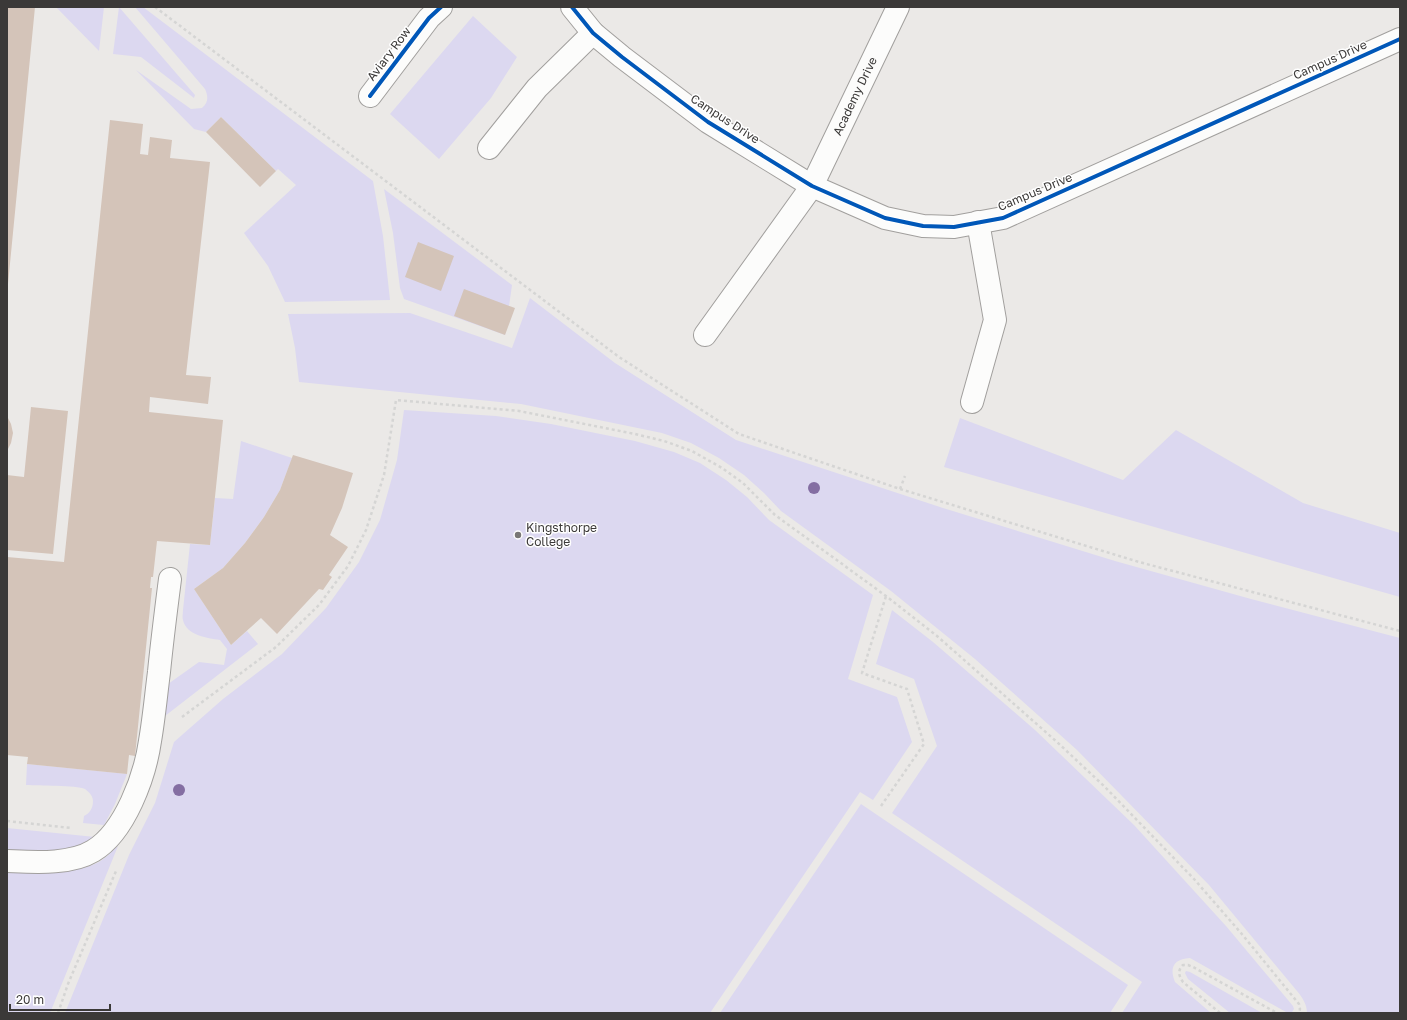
<svg xmlns="http://www.w3.org/2000/svg" width="1407" height="1020" font-family="'Golos Text',sans-serif">
  <rect width="100%" height="100%" fill="#ebe9e7"/>
  <path fill="#dcd8f0" d="M56,7H104L99,51Z
    M119,7L195,95L194,98L141,57L113,54Z
    M135,7H143L373,181L383,236L390,300L285,302L268,266L244,233L296,185L278,169L276,171L221,117L206,132L194,129L136,70L191,109L202,108C209,102 208,96 205,89Z
    M473,16L517,57L491,98L439,159L390,114Z
    M384,189L512,285L505,335L404,299L400,288L393,233Z
    M530,298L615,363L736,440L943,508L1115,561L1251,599L1400,638V1013H1307C1307,1004 1302,997 1297,991L1209,885L1077,750L975,659L891,591L781,511L764,493L744,475L719,458L691,443L662,433L521,404L299,382L295,348L288,314L410,313L512,348Z
    M404,410L496,416L551,424L635,441L674,452L700,463L726,480L747,497L769,520L873,595L848,679L897,697L912,742L873,800L860,792L710,1013H65L129,855L155,803L174,742L223,699L282,654L326,608L359,562L380,520L397,460Z
    M960,418L1123,480L1176,430L1303,503L1400,533V597L944,467Z
    M241,441L292,458L280,490L264,517L245,543L223,568L194,589L231,645L247,631L258,644L165,716L168,684L199,662L224,665L227,649L220,640C207,638 186,635 183,620C182,617 183,613 183,610L190,544L210,545L215,498L233,499Z
    M892,610L933,642L1035,730L1134,825L1226,926L1293,1006L1294,1009L1292,1012H1286L1190,958C1174,959 1169,967 1175,982L1211,1013H1122L1142,982L892,813L937,746L914,679L876,664Z
    M27,764L127,774L115,804L104,825L83,823L84,816C90,813 93,808 93,801C93,796 89,792 85,789C76,785 38,786 26,785Z
    M861,804L1128,985L1110,1013H720Z
    M7,828L95,837L71,849L34,852L7,850Z
    M118,846L50,1013H7V872C36,871 72,876 99,862C106,858 112,851 118,846Z
    M1186,971L1190,972L1262,1013H1230L1188,979L1185,973Z"/>
  <path fill="#d4c4b9" d="M7,7H35L8,284H7Z
    M221,117L276,171L260,187L206,132Z
    M110,120L143,124L140,154L148,155L150,137L172,140L170,158L210,162L186,375L211,377L208,404L150,397L149,412L223,420L210,545L157,541L153,577H151L150,588H152L135,756L129,755L127,774L27,764L28,757L7,755V557L64,562Z
    M418,242L454,256L441,291L405,277Z
    M464,289L515,308L505,335L454,316Z
    M31,407L68,411L53,554L7,550V475L24,477Z
    M7,416L11,424L13,433L11,443L7,451Z
    M293,455L353,473L342,508L330,535L348,547L329,575L332,577L323,590L319,589L277,634L261,618L231,645L194,589L223,568L245,543L264,517L280,490Z"/>
  <g fill="none" stroke-linecap="round" stroke-linejoin="round">
    <defs>
      <g id="minor">
        <path d="M572,7L593,33L622,57L708,122L812,186L885,218L923,226L954,227L1003,218L1400,39"/>
        <path d="M370,96L429,18L441,7"/>
        <path d="M489,148L537,88L593,33"/>
        <path id="s1" d="M705,335L812,186L898,7"/>
        <path d="M972,402L995,320L978,222"/>
        <path d="M7,861C33,862 70,865 93,851C125,832 145,776 150,741C154,718 156,695 159,672C162,641 166,610 170,579"/>
      </g>
    </defs>
    <use href="#minor" stroke="#a19f9d" stroke-width="24"/>
    <path stroke="#d5d5d4" stroke-width="2.5" stroke-dasharray="3 3" stroke-linecap="butt" d="M155,7L619,357L739,434L900,489L1139,562L1400,631
      M900,489L905,476
      M182,717L276,647L319,605L348,566L366,530L384,475L396,400L519,411L635,434L664,441L692,451L722,468L743,483L775,515L886,596L937,636L1057,742L1104,786L1194,879L1241,933L1299,1004L1300,1009L1299,1013
      M881,806L924,744L907,689L862,673L886,596
      M7,821L71,828
      M58,1013L68,984L116,871
      M1220,1013L1183,982C1179,976 1177,971 1183,965H1188L1193,967L1277,1013"/>
    <use href="#minor" stroke="#fcfcfb" stroke-width="22"/>
    <defs>
      <path id="cycleway" d="M572,7L593,33L622,57L708,122L812,186L885,218L923,226L954,227L1003,218L1400,39
        M370,96L429,18L441,7"/>
    </defs>
    <use href="#cycleway" stroke="#fff" stroke-width="6"/>
    <use href="#cycleway" stroke="#0057b8" stroke-width="4"/>
  </g>
  <g fill="#846ea2">
    <circle cx="814" cy="488" r="6"/>
    <circle cx="179" cy="790" r="6"/>
  </g>
  <circle fill="#797775" stroke="#fff" stroke-width="1.5" cx="518" cy="535" r="4"/>
  <g text-anchor="middle" stroke-width="3" stroke-linejoin="round" paint-order="stroke">
    <g font-size="12" fill="#3b3938" stroke="#fff">
      <text transform="translate(389 54) rotate(-53)" y="4">Aviary Row</text>
      <text transform="translate(1330 60) rotate(-24)" y="4">Campus Drive</text>
      <text dy="4" stroke="none"><textPath href="#s1" startOffset="283">Academy Drive</textPath></text>
      <text transform="translate(725 119) rotate(33)" y="4">Campus Drive</text>
      <text transform="translate(1035 192) rotate(-23)" y="4">Campus Drive</text>
    </g>
    <g font-size="12" fill="#3b3938" stroke="#fff" text-anchor="start">
      <text x="526" y="532">Kingsthorpe<tspan x="526" dy="14">College</tspan></text>
    </g>
  </g>
  <rect width="1407" height="1020" fill="none" stroke="#3b3938" stroke-width="16"/>
  <path d="M10 1004v6h100v-6" fill="none" stroke="#3b3938" stroke-width="2"/>
  <text x="16" y="1004" font-size="12" fill="#3b3938" stroke="#ffffff" stroke-width="3" paint-order="stroke">20 m</text>
</svg>
